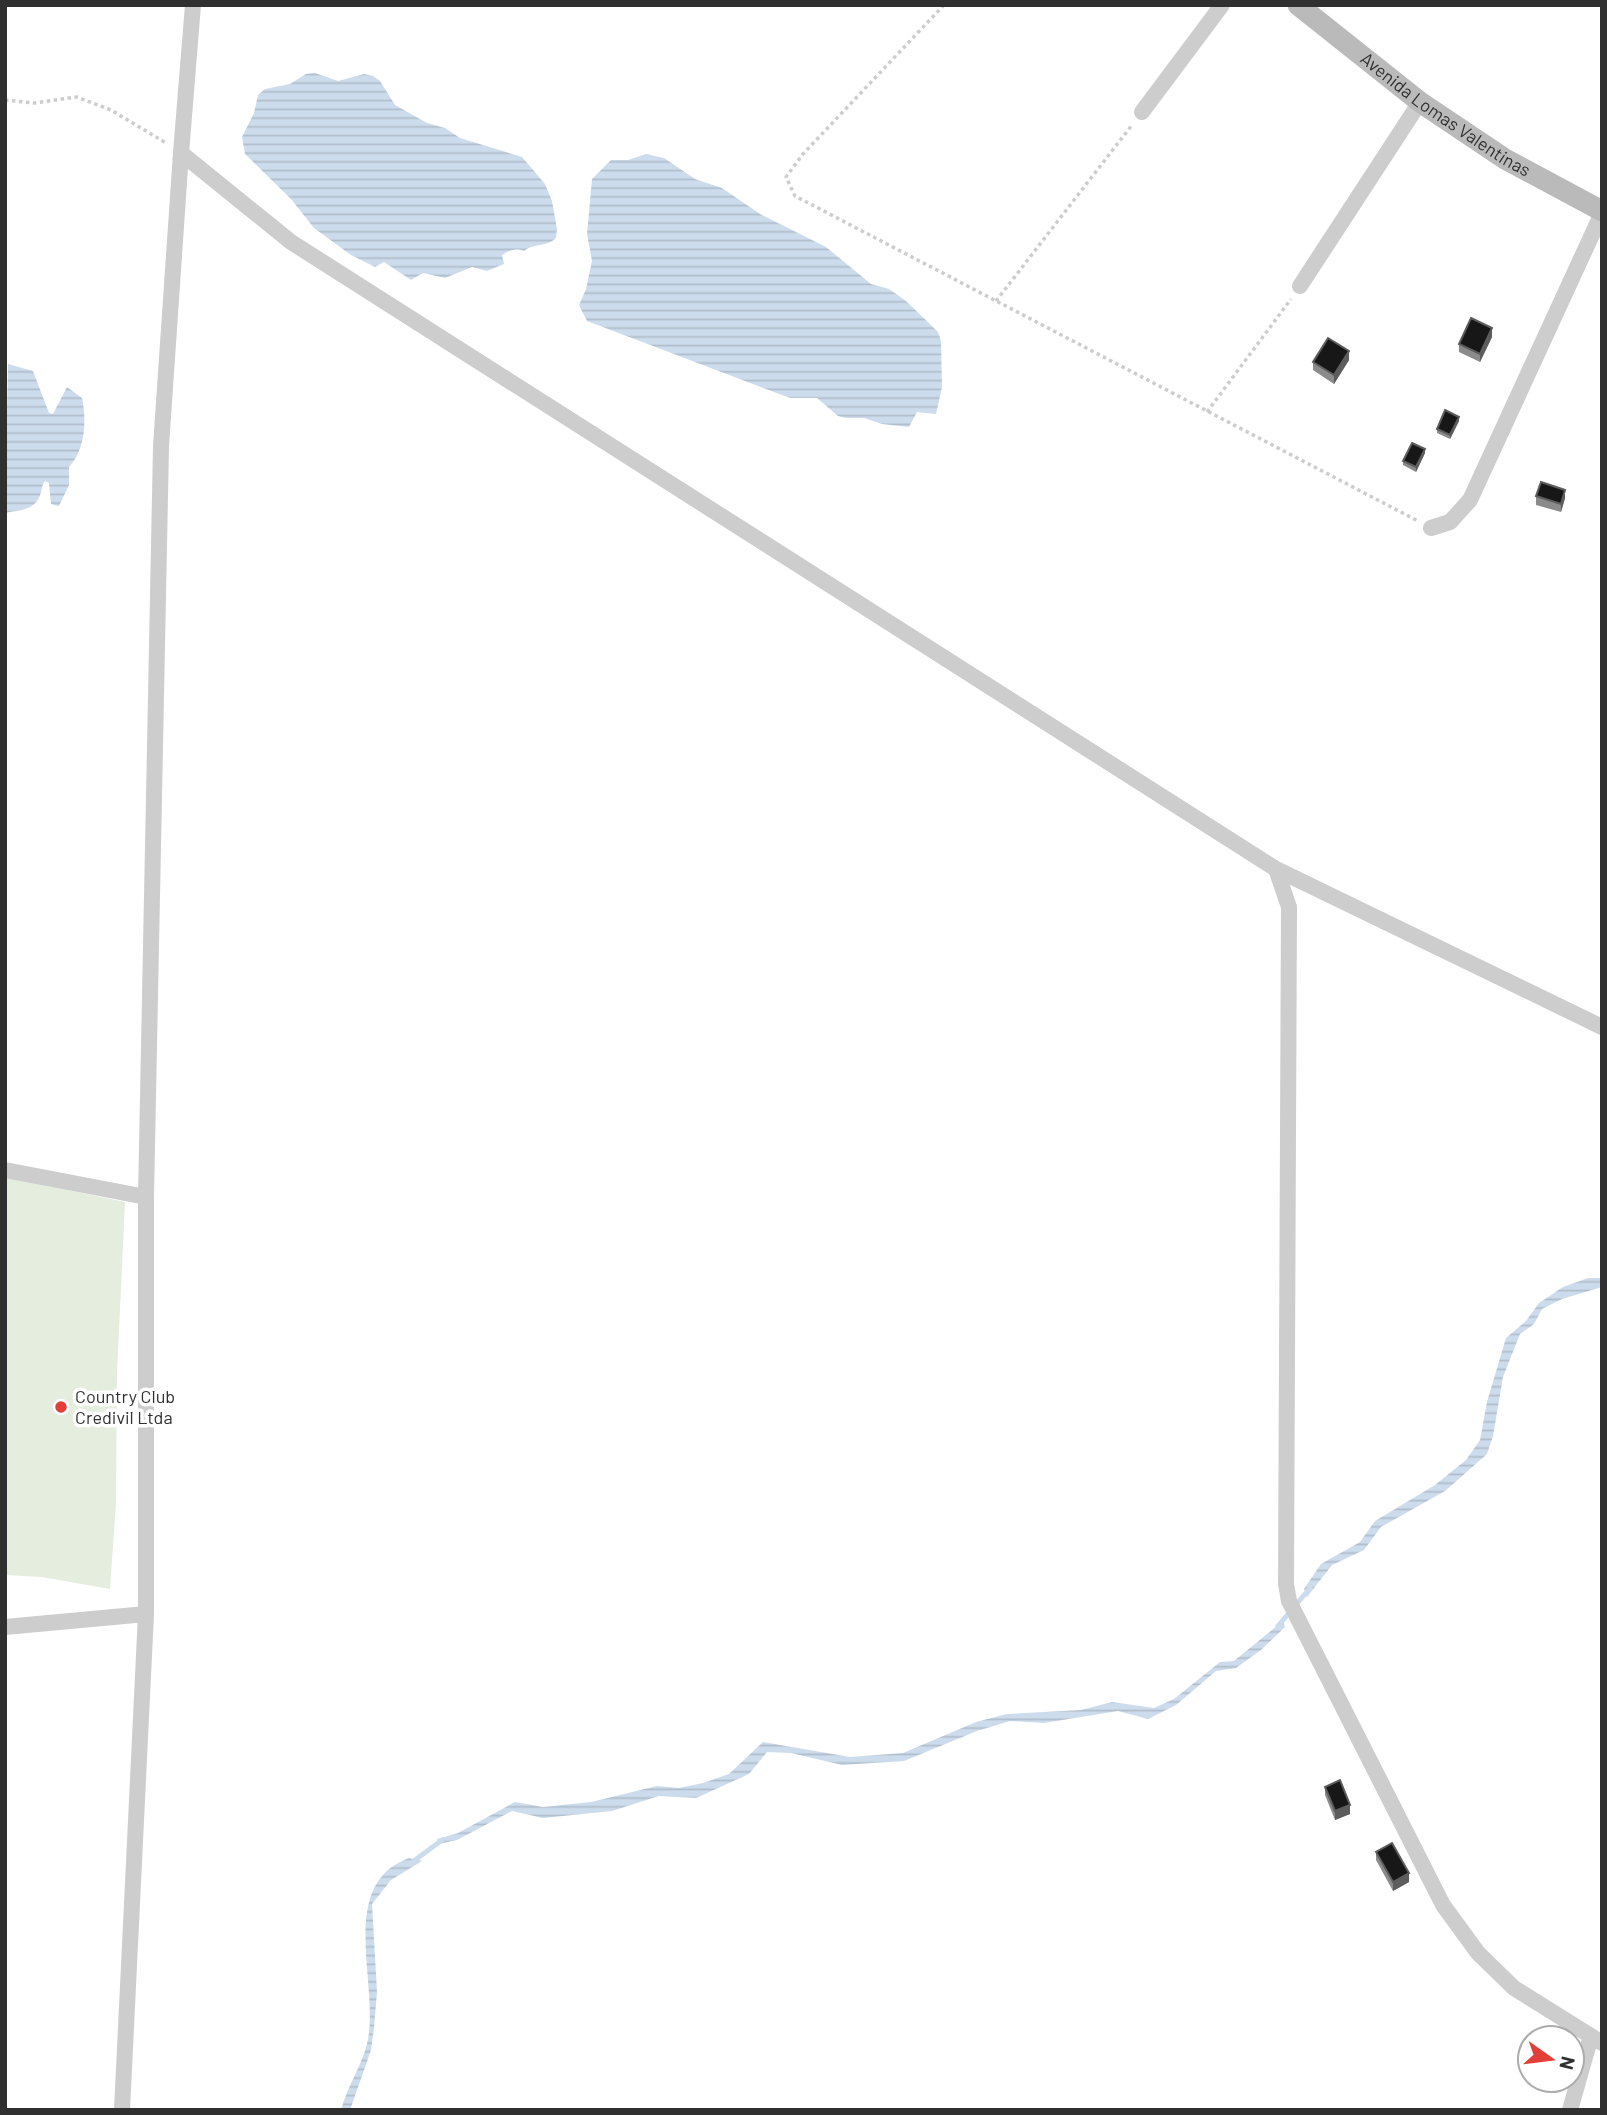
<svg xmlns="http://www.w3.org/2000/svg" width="1607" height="2115" font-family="Barlow,sans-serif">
  <defs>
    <pattern id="water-rules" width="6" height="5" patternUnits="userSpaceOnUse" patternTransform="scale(1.75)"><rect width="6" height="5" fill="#ccdcec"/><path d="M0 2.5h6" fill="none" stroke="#b0bdcb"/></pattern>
  </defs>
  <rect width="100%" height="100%" fill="#fff"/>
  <path fill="#e5eddf" d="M5,1177L125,1202L117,1373L116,1503L110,1589L42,1577L5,1575Z"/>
  <path fill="url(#water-rules)" d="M315,73L338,81L364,74L373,76L380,81L395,105L427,123L445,128L460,138L522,157L545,184L552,201L557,229L556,238C547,247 534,243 524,251C515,248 510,250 502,255L504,264L487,271L472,267L445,278L423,273L411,280L384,262L375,267L351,255L314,228L291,199L245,154L242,137L254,113L258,95L265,89L290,84L306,74Z
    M646,154L664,158L695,179L722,188L760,214L826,247L871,284L889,289L906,301L938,332L941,341L942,387L936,414L917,412L909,427L882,424L864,418H846L838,416L817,398H790L587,321L579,305L586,289L592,261L587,234L592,179L611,160H628Z
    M8,364L33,371L49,413L53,414L67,387L82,398C87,421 85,450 69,467V485L59,506L51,504L49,483L45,481C41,486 42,492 39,498C32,511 18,510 5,513Z
    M1588,1278H1602V1287L1562,1299L1542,1309L1534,1324L1520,1334L1503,1377L1493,1436L1487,1454L1445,1491L1381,1527L1364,1550L1332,1565L1307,1597L1304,1589L1321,1564L1360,1542L1375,1521L1435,1485L1466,1460L1480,1440L1487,1402L1506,1338L1526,1321L1539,1303L1563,1287Z
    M1283,1621L1285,1627L1261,1650L1236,1668L1216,1671L1176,1705L1148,1719L1118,1711L1044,1723L1010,1721L977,1731L904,1761L842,1765L791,1753L767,1752L749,1774L696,1798L659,1796L612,1811L543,1818L512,1811L457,1840L439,1844L437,1839L458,1833L515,1802L543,1807L591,1802L657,1786L679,1788L703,1783L729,1774L763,1742L850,1757L903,1753L976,1722L1007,1714L1081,1710L1112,1702L1154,1708L1174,1699L1220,1662L1234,1661Z
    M409,1858L422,1861L391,1880L372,1904L377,1992L374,2028L371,2050L350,2110H341C347,2087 361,2067 367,2044C381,1986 335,1885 409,1858Z"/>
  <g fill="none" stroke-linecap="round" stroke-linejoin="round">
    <path stroke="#ccdcec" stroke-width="5" d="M1278,1626L1310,1588
      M411,1863L442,1840"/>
    <path stroke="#cdcdcd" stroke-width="3.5" stroke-dasharray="3.5 3.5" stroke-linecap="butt" d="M944,5L803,154L786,177L795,196L1418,521
      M5,100L34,103L77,97L111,110L166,143
      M996,301L1132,125
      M1207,412L1291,299"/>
    <path stroke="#cdcdcd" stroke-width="16" d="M193,5L181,153L291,242L1276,869L1602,1027
      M1142,112L1222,5
      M1300,286L1420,102
      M1431,528L1450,522L1470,500L1602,213
      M1276,869L1289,907L1286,1584L1289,1601L1443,1905L1478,1953L1514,1988L1602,2043
      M5,1170L146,1197
      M5,1627L146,1614
      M122,2110L146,1614V1197L161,446L181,153
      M1570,2110L1591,2036"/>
    <path stroke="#bababa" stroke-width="21" id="s1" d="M1298,5L1420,102L1505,159L1602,211"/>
  </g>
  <path fill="#8b8b8b" d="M1492,337L1480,362L1459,352V344Z
    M1349,360L1334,384L1313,370V362Z
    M1459,421L1450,439L1437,433V429Z
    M1425,453L1416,472L1403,465V461Z
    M1536,496L1565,498L1561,512L1536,505Z
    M1325,1787L1350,1814L1335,1820L1325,1795Z
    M1376,1852L1409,1882L1393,1891L1376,1860Z"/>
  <path fill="#5d5d5d" d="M1492,328V337L1480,362V354Z
    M1349,351V360L1334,384V375Z
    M1459,417V421L1450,439V435Z
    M1425,449V453L1416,472V467Z
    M1565,490V498L1561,512V504Z
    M1350,1805V1814L1335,1820V1811Z
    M1409,1873V1882L1393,1891V1882Z"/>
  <path fill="#171717" stroke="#5d5d5d" stroke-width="2" d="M1471,318L1492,328L1480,354L1459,344Z
    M1328,338L1349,351L1334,375L1313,362Z
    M1445,410L1459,417L1450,435L1437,429Z
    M1412,443L1425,449L1416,467L1403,461Z
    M1541,482L1565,490L1561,504L1536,496Z
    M1340,1780L1350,1805L1335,1811L1325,1787Z
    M1392,1843L1409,1873L1393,1882L1376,1852Z"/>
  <circle fill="#e23f38" stroke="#fff" stroke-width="2.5" cx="61" cy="1407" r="7"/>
  <g text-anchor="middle" stroke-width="7" stroke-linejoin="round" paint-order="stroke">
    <g font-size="18" fill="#303030" stroke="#fff">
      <text dy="6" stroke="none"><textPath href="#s1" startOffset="184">Avenida Lomas Valentinas</textPath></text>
    </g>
    <g font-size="18" fill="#303030" stroke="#fff" text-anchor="start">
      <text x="75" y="1403">Country Club<tspan x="75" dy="21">Credivil Ltda</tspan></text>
    </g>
  </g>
  <rect width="1607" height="2115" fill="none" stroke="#303030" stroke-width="14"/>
  <g transform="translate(1551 2059) rotate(104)"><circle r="33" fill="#ffffff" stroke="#acacac" stroke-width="2"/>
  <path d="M0-5L12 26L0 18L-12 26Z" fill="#e23f38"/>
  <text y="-10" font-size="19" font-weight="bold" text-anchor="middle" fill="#303030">N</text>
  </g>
</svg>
